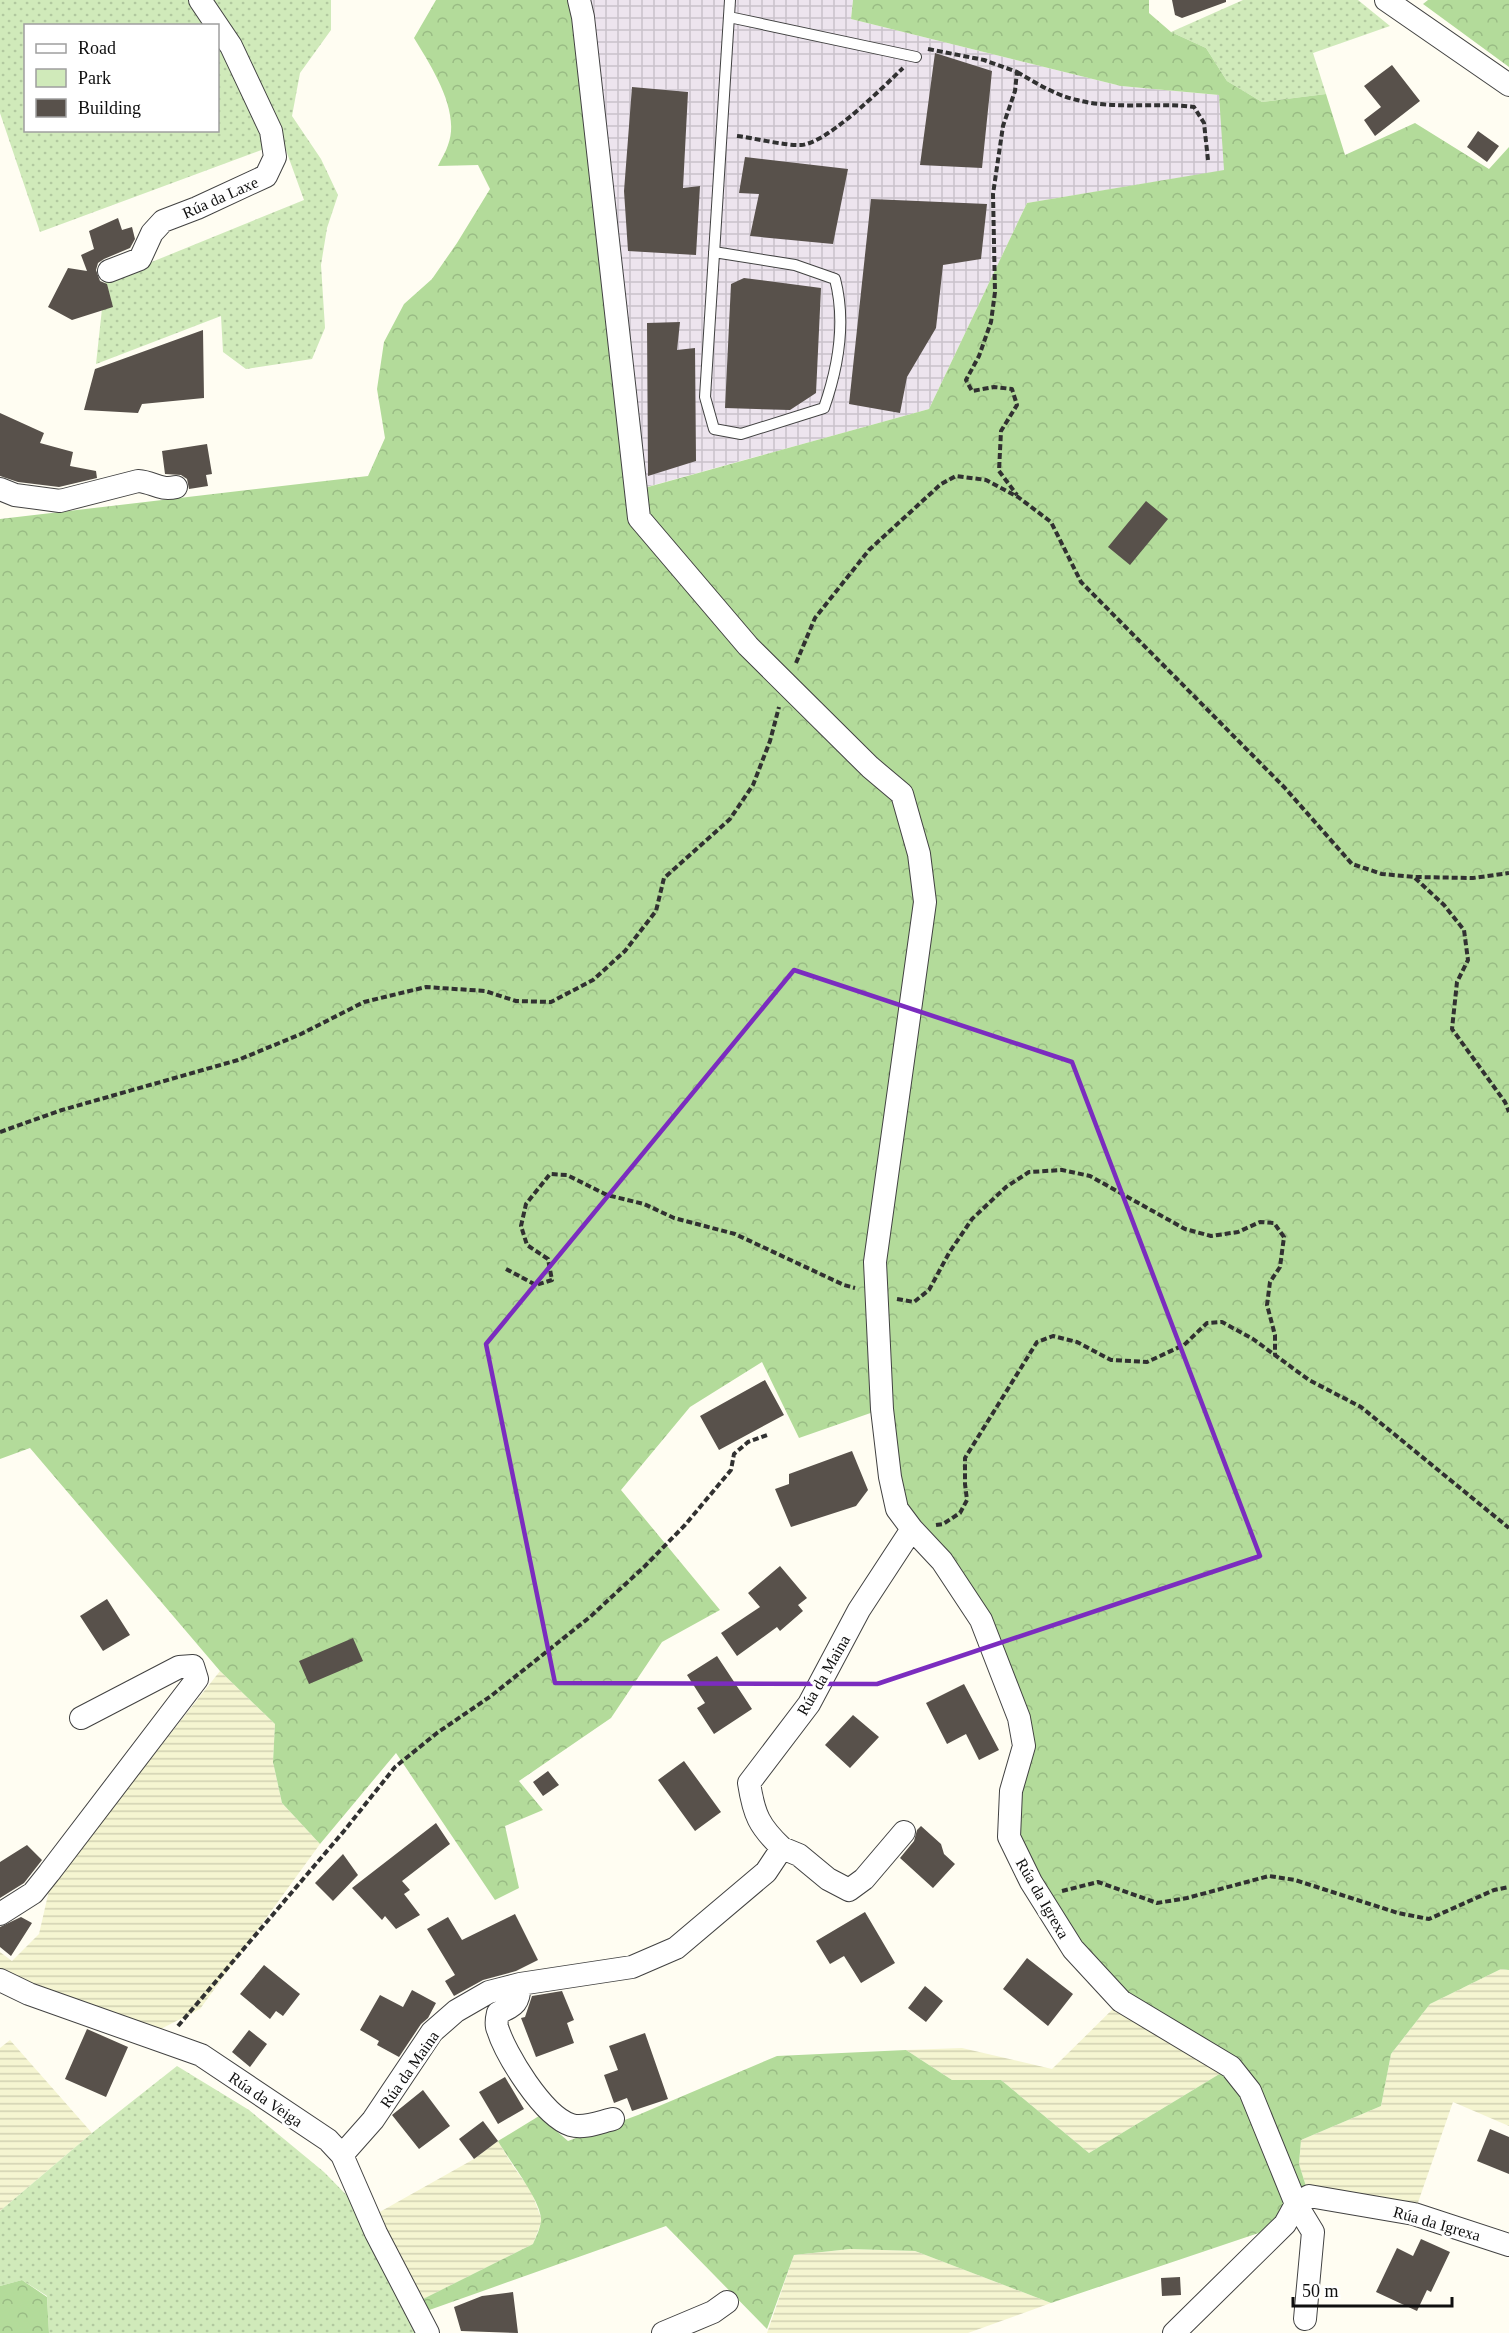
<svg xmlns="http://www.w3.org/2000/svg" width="1509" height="2333" font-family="Georgia,serif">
  <defs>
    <pattern id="industrial-grid" width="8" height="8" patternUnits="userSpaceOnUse" patternTransform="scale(1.5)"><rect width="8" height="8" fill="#ede4ee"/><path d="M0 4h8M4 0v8" fill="none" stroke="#cac2cb"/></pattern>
    <pattern id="farmland-rules" width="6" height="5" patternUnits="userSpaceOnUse" patternTransform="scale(1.5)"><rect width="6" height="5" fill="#f5f5d1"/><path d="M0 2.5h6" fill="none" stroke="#d1d1b2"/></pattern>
    <pattern id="green-dots" width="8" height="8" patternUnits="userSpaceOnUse" patternTransform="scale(1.5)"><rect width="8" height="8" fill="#d0eaba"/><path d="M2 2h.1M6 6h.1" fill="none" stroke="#b1c89f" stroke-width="1.8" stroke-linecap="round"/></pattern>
    <pattern id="forest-crowns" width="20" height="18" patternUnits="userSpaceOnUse" patternTransform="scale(1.5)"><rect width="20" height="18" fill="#b3db9a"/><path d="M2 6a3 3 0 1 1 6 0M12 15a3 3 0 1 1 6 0" fill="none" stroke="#99bb84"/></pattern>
  </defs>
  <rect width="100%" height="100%" fill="#fffdf2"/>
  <path fill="url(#industrial-grid)" d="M579,0H853L851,19L1121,86L1219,95L1227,170L1027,203L929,409L636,490Z"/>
  <path fill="url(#farmland-rules)" d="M220,1671L275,1724L273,1762L282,1803L320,1844L200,2009L147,2036L0,1980V1952L12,1961L39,1934L50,1886Z
    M1501,1969L1509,1970V2126L1453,2102L1414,2214L1309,2196L1299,2164L1301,2140L1381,2106L1391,2054L1430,2004Z
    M1121,2001L1231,2067L1089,2153L1001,2080H952L906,2050L962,2048L1052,2069Z
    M10,2040L92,2133L0,2211V2048Z
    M498,2141L513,2166L531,2191L542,2220L533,2244L413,2304L369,2218L474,2159Z
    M850,2249L915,2251L1051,2303L968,2333H767L794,2255Z"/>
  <path fill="url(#green-dots)" fill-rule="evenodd" d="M0,0H331V30L300,73L292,116L321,159L338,195L327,228L321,265L325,328L312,359L246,369L223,352L221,316L96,364L105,281L304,200L283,142L40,232L0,113ZM26,26H218V130H26Z
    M1243,0H1358L1390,26L1313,53L1326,94L1262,102L1227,81L1206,48L1171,32Z
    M177,2066L249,2110L324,2172L369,2218L418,2314L415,2333H49L47,2296L22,2280L0,2286V2211L92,2133Z"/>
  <path fill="url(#forest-crowns)" d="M436,0H579L637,490L929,409L1027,203L1224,170L1219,95L1121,86L851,19L853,0H1149V13L1171,32L1206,48L1227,81L1262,102L1326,94L1345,155L1415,123L1489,169L1509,147V1970L1501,1969L1430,2004L1391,2054L1381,2106L1301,2140L1299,2164L1309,2196L1285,2224L1051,2303L915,2251L850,2249L794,2255L767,2329L666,2226L418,2314L413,2304L533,2244C536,2237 540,2229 541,2221C543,2203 508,2159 498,2141L539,2116L568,2141L638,2115L777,2056L906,2050L952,2080H1001L1089,2153L1231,2067L1121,2001L1009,1837L1024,1746L981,1620L897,1509L882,1409L799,1438L762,1362L690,1407L621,1490L720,1610L662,1642L611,1718L519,1781L543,1810L505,1826L519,1888L495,1900L396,1753L320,1844L282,1803L273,1762L275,1724L220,1671L30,1448L0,1459V519L368,476L385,438L377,389L384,342L404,304L432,279L457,243L490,189L478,165L438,166C441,159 446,152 448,145C461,111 431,66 414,38Z
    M1428,0H1509V67L1423,4Z
    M22,2280L47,2297L49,2333H0V2286Z"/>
  <path fill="#58514b" d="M1172,0H1226V2L1182,18L1175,15Z
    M935,53L992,71L982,168L920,165Z
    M1392,65L1420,101L1375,136L1364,120L1381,107L1364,86Z
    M632,87L688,92L683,188L700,186L696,255L628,251L624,191Z
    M1478,131L1499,146L1487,162L1467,147Z
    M745,157L848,169L833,244L750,236L759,194L739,193Z
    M871,199L987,204L981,259L943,265L936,328L907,377L900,413L849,404Z
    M118,218L122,230L132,227L135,239L130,248L104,259L98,263L96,270L100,281L107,284L113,307L72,320L48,307L68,268L87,271L81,255L94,249L89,231Z
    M744,278L821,288L816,393L790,410L725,408L731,284Z
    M680,322L677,350L695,348L696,461L648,476L647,323Z
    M203,330L204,398L142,404L138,413L84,410L95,369Z
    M0,413L44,433L40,443L73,452L70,466L96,471L97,478L59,487L18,482L0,476Z
    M207,444L212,474L206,475L208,486L189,489L187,479L181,475L165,474L162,451Z
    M1146,501L1168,519L1130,565L1108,547Z
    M765,1380L784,1415L719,1450L700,1416Z
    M852,1451L868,1490L856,1506L791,1527L775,1489L789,1484V1474Z
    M780,1566L807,1598L798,1605L803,1611L780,1631L777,1627L737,1656L721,1633L760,1607L748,1593Z
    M107,1599L130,1635L103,1651L80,1616Z
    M353,1638L363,1661L309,1684L299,1661Z
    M717,1656L752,1709L714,1734L697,1708L705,1703L687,1675Z
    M964,1684L999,1750L979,1760L966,1734L947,1744L926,1703Z
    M853,1715L879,1737L850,1768L825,1745Z
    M684,1761L721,1812L695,1831L658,1780Z
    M548,1771L559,1785L543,1796L533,1782Z
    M436,1823L450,1844L402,1881L410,1890L404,1894L420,1915L396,1929L385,1916L382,1920L352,1888Z
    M921,1826L941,1844L944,1854L955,1864L933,1888L900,1858L914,1841L917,1830Z
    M27,1845L42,1860L24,1883L0,1898V1862Z
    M343,1854L358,1875L333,1901L315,1883Z
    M865,1912L895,1963L861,1983L844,1956L830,1964L816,1941Z
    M515,1914L538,1960L516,1971L483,1980L454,1996L445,1981L455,1975L427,1929L448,1917L462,1940Z
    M21,1917L32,1923L11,1956L0,1947V1927Z
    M1027,1958L1073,1994L1048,2026L1003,1989Z
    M264,1965L300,1994L283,2016L276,2011L270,2019L240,1994Z
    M925,1986L943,2001L926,2022L908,2008Z
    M412,1990L436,2003L428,2018L421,2024L399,2057L377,2045L379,2041L360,2030L380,1995L403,2007Z
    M562,1991L574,2020L567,2023L574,2043L536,2057L521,2018L525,2017L532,1996Z
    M87,2029L128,2047L106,2097L65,2079Z
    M249,2030L267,2044L250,2067L232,2052Z
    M645,2033L668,2099L632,2111L627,2098L614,2103L604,2075L618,2070L609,2046Z
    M505,2077L524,2109L498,2124L479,2092Z
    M423,2090L450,2126L419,2149L392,2115Z
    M483,2121L498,2141L474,2159L459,2139Z
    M1490,2129L1509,2137V2174L1477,2161Z
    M1421,2239L1450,2252L1431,2292L1427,2290L1417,2311L1376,2292L1397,2248L1413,2256Z
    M1180,2277L1181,2295L1162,2296L1161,2278Z
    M513,2292L518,2333L461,2331L454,2307L482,2296Z"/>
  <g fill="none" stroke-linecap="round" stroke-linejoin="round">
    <defs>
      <path id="lane" d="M729,17L916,57
        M714,252L795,265L835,279C846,321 838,368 824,408L741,434L714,429L705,397L730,0"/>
      <path id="street" d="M579,0L583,17L639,518L748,646L870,767L902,794L919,854L925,902L875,1262L882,1409L890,1477L897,1509L912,1529L942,1561L981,1620L1019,1718L1024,1746L1011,1791L1009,1837L1031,1882L1073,1949L1121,2001L1231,2067L1250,2091L1296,2204L1285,2224L1174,2333
        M1386,0L1509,85
        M109,271L140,259L152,233L163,221L197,208L266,176L275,157L271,131L231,46L200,0
        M0,489L15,495L60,501L138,481C154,482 159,491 176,487
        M782,1848L799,1855L828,1879L849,1890L864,1879L904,1832
        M0,1914L33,1893L49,1873L197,1679L193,1666L179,1667L81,1718
        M0,1980L29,1994L201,2055L328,2140L342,2155L376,2233L428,2333
        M520,1984C519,2004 515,2005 498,2013C497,2017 496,2022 497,2027C505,2054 543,2116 571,2125C584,2129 600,2122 613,2119
        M342,2155L373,2120L432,2032L456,2011L489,1992L520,1984L632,1967L676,1948L766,1872L782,1848C759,1826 754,1815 749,1783L809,1704L859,1610L912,1529
        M1305,2319L1313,2232L1296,2204L1309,2196L1414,2214L1509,2245
        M663,2333L713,2312L727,2302"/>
    </defs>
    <use href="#lane" stroke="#424242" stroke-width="12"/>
    <use href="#street" stroke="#424242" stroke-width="24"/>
    <path stroke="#313131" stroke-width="4" stroke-dasharray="6 3" stroke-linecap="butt" d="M928,49L984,60L1017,72L1015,91L1003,126L993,194L995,292L991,322L979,356L966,380L972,391L994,387L1012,389L1017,405L1001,431L999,471L1017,495
      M1017,72C1036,83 1055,95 1077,100C1115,110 1156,102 1194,107L1204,123L1208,160
      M737,136C754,138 786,146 801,145C828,143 883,87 903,68
      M796,663L815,618L869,550L941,484L956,476L986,480L1018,497L1051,522L1081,582L1285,788L1352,864L1382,874L1415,877L1473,878L1509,873
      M1415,878L1444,905L1464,930L1468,960L1457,982L1452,1029L1505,1102L1509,1112
      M0,1132L62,1110L238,1060L301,1034L364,1002L426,987L485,991L516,1001L551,1002L593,980L625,951L656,911L664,878L730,819L753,785L770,741L779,707
      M506,1269L536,1285L552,1280L548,1259L527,1245L521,1226L526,1204L550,1174L567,1175L607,1195L644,1204L674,1218L735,1234L844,1285L855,1288
      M897,1299L914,1302L929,1290L949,1253L972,1219L1006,1187L1029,1172L1062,1170L1090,1176L1185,1229L1211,1236L1238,1232L1260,1222L1274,1223L1284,1237L1280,1267L1270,1282L1267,1305L1275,1335V1355
      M936,1525L943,1524L960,1513L967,1500L965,1484V1458L1037,1342L1053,1336L1077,1342L1111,1360L1147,1362L1184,1345L1207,1323L1222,1322L1253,1339L1309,1380L1361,1407L1509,1528
      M1062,1891L1098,1882L1157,1903L1187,1898L1269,1876L1295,1880L1398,1913L1429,1919L1494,1890L1509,1887
      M178,2026L344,1831L395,1767L437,1733L491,1696L590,1617L645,1566L685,1525L731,1470L734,1454L748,1442L767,1435"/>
    <use href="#lane" stroke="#fff" stroke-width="10"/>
    <use href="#street" stroke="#fff" stroke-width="22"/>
  </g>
  <path fill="none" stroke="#7b2cbf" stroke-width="4.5" stroke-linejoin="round" d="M794,970L1072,1062L1260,1556L877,1684L555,1683L486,1344Z"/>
  <g text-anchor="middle" stroke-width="6" stroke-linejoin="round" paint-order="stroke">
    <g font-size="16" fill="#0f0f0f" stroke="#fff">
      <text transform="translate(220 197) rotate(-24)" y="6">Rúa da Laxe</text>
      <text transform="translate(823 1675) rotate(-60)" y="6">Rúa da Maina</text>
      <text transform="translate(1043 1898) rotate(60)" y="6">Rúa da Igrexa</text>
      <text transform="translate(409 2069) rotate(-55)" y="6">Rúa da Maina</text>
      <text transform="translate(266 2099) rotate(34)" y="6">Rúa da Veiga</text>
      <text transform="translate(1437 2223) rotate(16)" y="6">Rúa da Igrexa</text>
    </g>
  </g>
  <rect x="24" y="24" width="195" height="108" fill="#ffffff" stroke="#9f9f9f" stroke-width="1.5"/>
  <rect x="36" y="44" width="30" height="9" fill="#ffffff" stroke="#9f9f9f" stroke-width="1.5"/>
  <text x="78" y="54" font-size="18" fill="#0f0f0f">Road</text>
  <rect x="36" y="69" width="30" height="18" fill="#d0eaba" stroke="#9f9f9f" stroke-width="1.5"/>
  <text x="78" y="84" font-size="18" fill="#0f0f0f">Park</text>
  <rect x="36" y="99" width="30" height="18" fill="#58514b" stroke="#9f9f9f" stroke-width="1.5"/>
  <text x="78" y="114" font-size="18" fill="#0f0f0f">Building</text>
  <path d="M1293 2297v9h159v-9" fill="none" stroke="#0f0f0f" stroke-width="3"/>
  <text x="1302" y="2297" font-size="18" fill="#0f0f0f" stroke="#ffffff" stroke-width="4.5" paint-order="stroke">50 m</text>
</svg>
